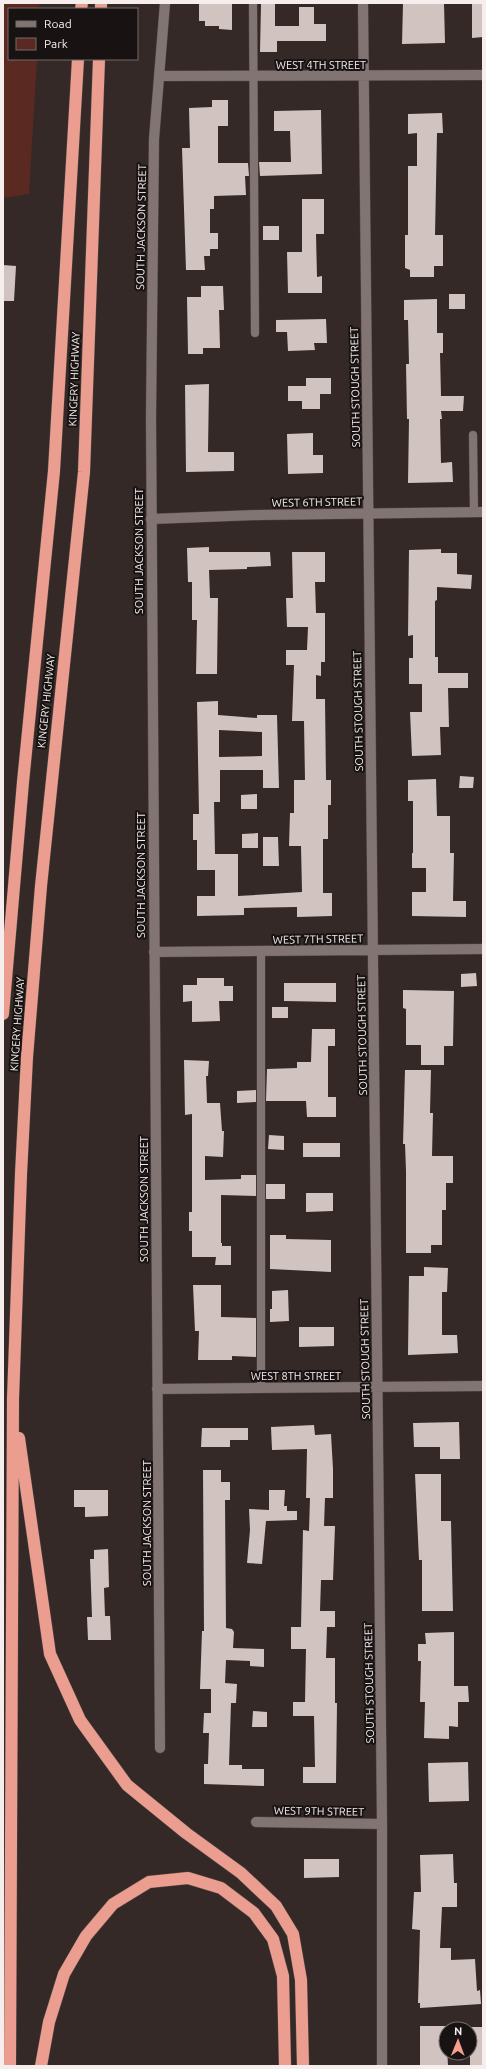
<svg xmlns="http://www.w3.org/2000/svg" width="486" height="2069" font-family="Ubuntu,sans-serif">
  <rect width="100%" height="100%" fill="#342927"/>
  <path fill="#592922" d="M3,3H40L39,9H9V59H37L29,194L3,198Z"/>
  <path fill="#d1c3c0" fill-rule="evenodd" d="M221,3H232V30L219,29V26H205V21H199V4Z
    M403,3H444L445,43L402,44Z
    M472,3H483V37L472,38Z
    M261,4H275V26H299V7H314V24H326V41H277V52H260Z
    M212,100H228V126H218V163H248L249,176H245L246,195L214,196V209H210V233H218V249H210V256H204L205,270H186L182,148H190L189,108L212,107Z
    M321,110L322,174L260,176L259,162H291L290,131H274V111Z
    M442,113L443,133H437L435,235H443V266H434V277H410V270L405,268V235H408V166H417V133L408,134V114Z
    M302,199H324V234H316L317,277L322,276V293H288L287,252H302Z
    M263,226H279V240H263Z
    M3,265L16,266L14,301H3Z
    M201,286H223L224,310H219L220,348H203V354H188L187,297H201Z
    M449,294H465V309H449Z
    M437,299V333H443V353H440L441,396H464L463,411H441L442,419H440L441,463L452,462L453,482L408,483L409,419H407L406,364H409L408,320H404V300Z
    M326,319L327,343H314L315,350L288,351L287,332H276V320Z
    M306,378H331V394H320V409H302V401H288V386H306Z
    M209,384L208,452H234V471L186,472L185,385Z
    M313,433V455H323V473L288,474L287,434Z
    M209,547V552H270L271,566L247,567V569L209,570L210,598H218L217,674H196L197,620H192V582H188L187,548Z
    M441,549V553H457V574L472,575L471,589L437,587V600L435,601V657H438V673H468V688H448L449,727H440L441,755L412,756L410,712H422V684H409V658H413V635L408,636L409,550Z
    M292,552H325V582H315L316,613H325V662H321V676L316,675V699H325L326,780H331V805H328V839H323V893H332V916L297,917V907L244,908V915L197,916V896H215V870H197V840H193V814H199L197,702L218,701V715L257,718V715H277L279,788H263V770H220V802H214L215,854H238V896L302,892L301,846H289L290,813H294V780H305L304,721H292L294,665H286V650H307L308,627H287L286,598H293ZM219,730L262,732V756L219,757Z
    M460,776L474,777L473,788H459Z
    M436,779L437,816H450V853H454L453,901H466V917L412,916V892H426V868H412V853H413V801H408V780Z
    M257,794V809H241V795Z
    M258,833V848H242V834Z
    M263,837H278L279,866H263Z
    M476,973L477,986L461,987V974Z
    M197,978H224V986H233V1001H219L220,1021L192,1022V1001L183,1002V985H197Z
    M284,983H336V1002L284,1001Z
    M403,990L454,991L453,1046H444V1065H421V1045H406V1009L403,1008Z
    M272,1007H288V1018H272Z
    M312,1029H335V1046H328V1097H336V1117H307L306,1101H266L267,1069L297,1068V1062H311Z
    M184,1060L209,1061L208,1076H206L207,1103H220L222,1131H224L223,1157L205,1156V1180L241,1179V1175H256V1196L221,1195V1243H222V1246H231V1265H215L216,1257H192V1231H189V1212H192V1114L185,1115Z
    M405,1070H431L430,1113H433L432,1156H453V1183H446V1210H442V1245H431V1253H406V1171L405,1144H403Z
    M256,1090V1102L237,1103V1091Z
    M269,1135L284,1136V1150L268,1149Z
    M303,1143H340V1157H303Z
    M266,1184H285V1199H266Z
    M306,1193H333V1211L306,1212Z
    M270,1235H286V1239L331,1240V1272L270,1269Z
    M424,1267L448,1268L447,1292H442V1335H457L458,1353L408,1355L409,1276H424Z
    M193,1285H221V1317L256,1318V1357L232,1356V1360H198L199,1331H195Z
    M288,1290L289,1321L270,1322V1309H272V1291Z
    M299,1327H334V1346L299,1347Z
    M459,1422L460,1459H440V1447H414L413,1423Z
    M314,1425L315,1435L331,1434L333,1469V1498H325L324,1526H335L333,1580H321L320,1611H335V1627H327L326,1658H335V1703H337L336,1783H303V1767H315L314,1716H293V1702H305L306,1649H291V1627H301L303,1530L309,1531L310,1498H306L307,1449L272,1450L271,1427Z
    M202,1428H248V1440H230V1447H201Z
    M203,1470H221V1482H230V1500H225L226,1628L232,1629L234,1632L233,1648L264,1649V1667L250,1666V1661L226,1660L225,1683L237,1684L236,1703H231L229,1765H242V1769H264V1786L204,1784V1764H208L209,1733H203L204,1713H211V1689H200L202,1631H204Z
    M415,1474H441V1521H451L453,1611H422V1560H419Z
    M74,1490H108V1516L85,1517V1507H74Z
    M269,1490H285L284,1506H287V1511H297V1520L266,1521L262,1564L247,1563L250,1530L249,1509L269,1510Z
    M108,1549L109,1587L104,1588L105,1616H110L111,1640H88L87,1617H92L90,1559H94V1550Z
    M454,1632V1686H468L469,1702H458V1727L449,1726V1739L424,1738L425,1702H420L421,1661H418V1644H426L425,1633Z
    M253,1711L267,1712V1727H252Z
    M468,1762L469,1801L429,1802L428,1763Z
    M453,1854L454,1883H457V1907H442L440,1948H451V1960L475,1959L477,1991L480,1990L481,2004L420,2008V2003H418L420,1930L412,1929L414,1892H421L420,1855Z
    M304,1859H339V1877L304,1878Z
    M420,2026H446L448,2066H420Z
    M470,2027H483L482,2066H470Z"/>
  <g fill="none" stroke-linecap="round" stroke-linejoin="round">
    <defs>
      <path id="lane" d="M253,3L255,333
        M473,435L474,512
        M261,1388V951"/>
      <path id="street" d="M363,3L382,1824V2066
        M159,76L483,75
        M154,952L483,949
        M157,1389L483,1386
        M160,1748L151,417L154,139L165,3
        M256,1822L382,1824"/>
      <path id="secondary" d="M151,519L259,515L483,512"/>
      <path id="highway" d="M81,9L82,3
        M101,9V3
        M3,1014L23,782L54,471L78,59
        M19,1438L50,1654L80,1720L127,1785L186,1833L241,1873L276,1906L293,1934L301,1980L303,2066
        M10,2066L13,1399L21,1174L27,1057L41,886L84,472L99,59
        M41,2066L49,2022L64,1974L86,1936L113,1904L149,1882L188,1878L221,1888L254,1913L273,1939L283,1976L285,2066"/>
    </defs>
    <use href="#lane" stroke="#4f4745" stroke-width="9"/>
    <use href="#street" stroke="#4f4745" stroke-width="11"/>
    <use href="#secondary" stroke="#4f4745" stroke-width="11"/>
    <use href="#highway" stroke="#4f4745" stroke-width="13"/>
    <use href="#lane" stroke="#817472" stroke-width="8"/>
    <use href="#street" stroke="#817472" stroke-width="10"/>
    <use href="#secondary" stroke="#817472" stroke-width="10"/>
    <use href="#highway" stroke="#eb9d90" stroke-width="12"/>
  </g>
  <g text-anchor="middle" stroke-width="4" stroke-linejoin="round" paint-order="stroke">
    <g font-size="11" fill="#f5eeec" stroke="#181312">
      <text x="321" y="69">WEST 4TH STREET</text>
      <text transform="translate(141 227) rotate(-89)" y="4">SOUTH JACKSON STREET</text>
      <text transform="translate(74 379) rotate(-88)" y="4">KINGERY HIGHWAY</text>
      <text transform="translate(355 387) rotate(-91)" y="4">SOUTH STOUGH STREET</text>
      <text transform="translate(317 502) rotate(-1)" y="4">WEST 6TH STREET</text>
      <text transform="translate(139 551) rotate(-90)" y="4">SOUTH JACKSON STREET</text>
      <text transform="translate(46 701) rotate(-84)" y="4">KINGERY HIGHWAY</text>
      <text transform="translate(358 711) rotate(-91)" y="4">SOUTH STOUGH STREET</text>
      <text transform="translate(141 875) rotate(-90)" y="4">SOUTH JACKSON STREET</text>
      <text transform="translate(318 939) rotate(-1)" y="4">WEST 7TH STREET</text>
      <text transform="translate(17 1024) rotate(-86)" y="4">KINGERY HIGHWAY</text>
      <text transform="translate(362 1035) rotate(-91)" y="4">SOUTH STOUGH STREET</text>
      <text transform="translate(144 1199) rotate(-90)" y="4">SOUTH JACKSON STREET</text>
      <text transform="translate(365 1359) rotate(-91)" y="4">SOUTH STOUGH STREET</text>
      <text x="296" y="1380">WEST 8TH STREET</text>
      <text transform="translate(147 1523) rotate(-90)" y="4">SOUTH JACKSON STREET</text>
      <text transform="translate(369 1683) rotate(-91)" y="4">SOUTH STOUGH STREET</text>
      <text transform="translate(319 1811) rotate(1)" y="4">WEST 9TH STREET</text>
    </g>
  </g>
  <rect width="486" height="2069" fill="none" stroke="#f5eeec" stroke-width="8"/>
  <rect x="8" y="8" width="130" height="52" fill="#181312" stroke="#706b69"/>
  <rect x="16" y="21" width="20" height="6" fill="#817472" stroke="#706b69"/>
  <text x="44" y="28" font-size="12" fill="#f5eeec">Road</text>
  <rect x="16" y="38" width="20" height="12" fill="#592922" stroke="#706b69"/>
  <text x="44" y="48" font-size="12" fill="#f5eeec">Park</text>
  <g transform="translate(458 2041) rotate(1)"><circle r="19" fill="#181312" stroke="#706b69"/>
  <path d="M0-3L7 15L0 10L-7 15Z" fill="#f59d8f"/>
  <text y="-6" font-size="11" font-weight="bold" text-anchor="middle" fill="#f5eeec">N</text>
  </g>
</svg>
